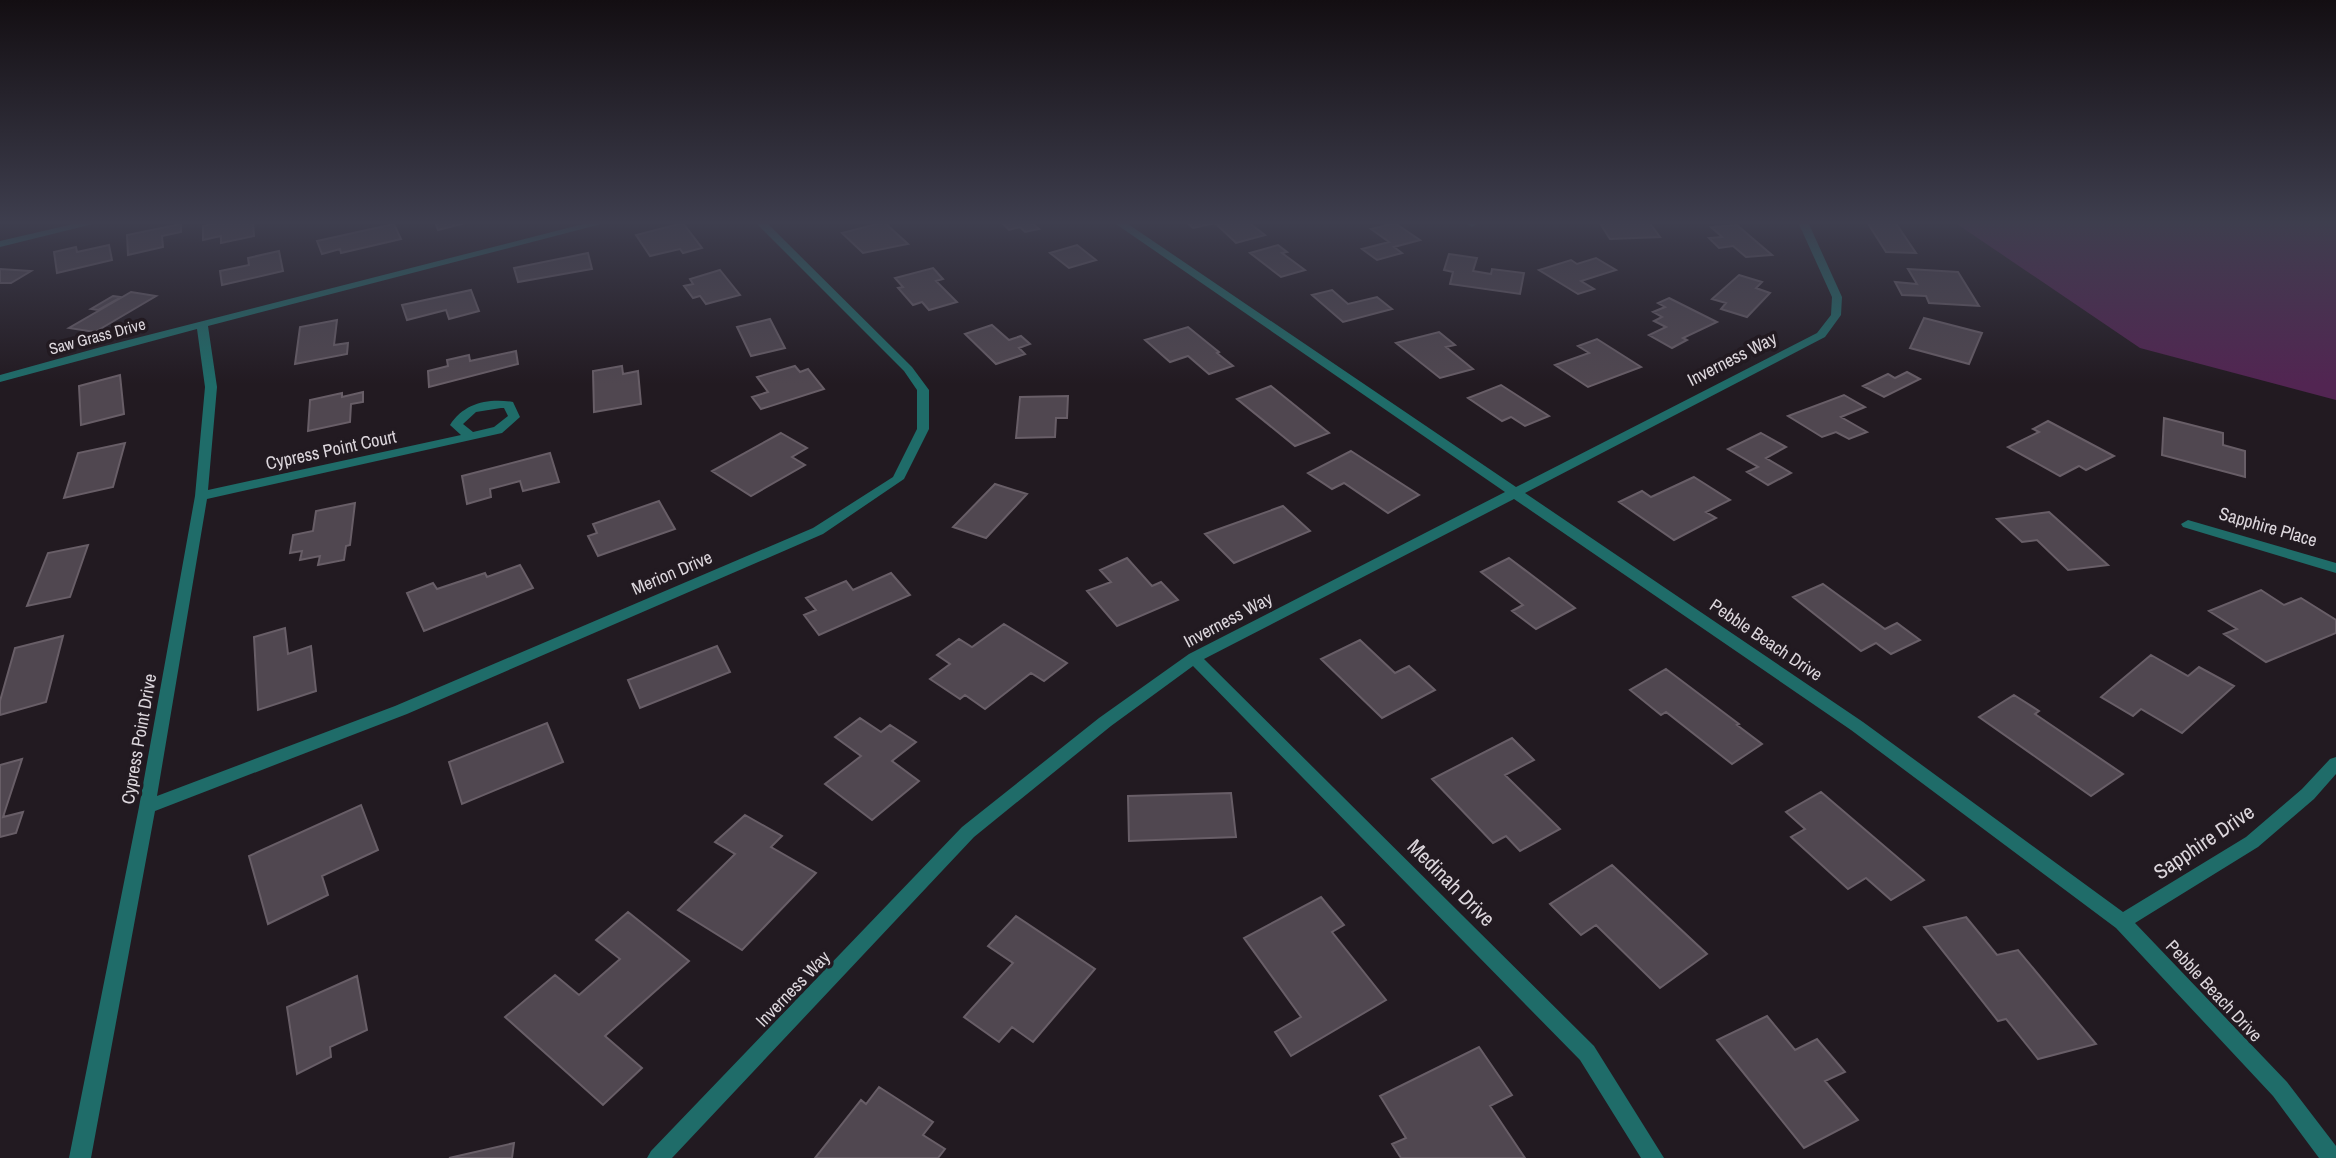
<svg xmlns="http://www.w3.org/2000/svg" width="2336" height="1158" font-family="'Archivo Narrow',sans-serif">
  <rect width="100%" height="100%" fill="#221a21"/>
  <path fill="#522552" d="M1954,222H2336V400L2140,348Z"/>
  <path fill="#504750" stroke="#685e67" stroke-width="2" d="M220,222H253L254,236L221,243V236L203,240V226Z
    M435,222H469L438,230Z
    M884,222L908,244L863,253L842,233Z
    M1001,222H1039L1033,224L1039,229L1025,232L1020,227L1009,230Z
    M1186,222H1248L1265,235L1236,243L1215,223L1193,228Z
    M1599,222H1649L1660,237L1610,239Z
    M1867,222H1895L1916,253L1886,252Z
    M683,223L702,248L683,253L680,249L650,256L636,235Z
    M1395,223L1420,240L1394,247L1402,253L1377,260L1362,249L1389,242L1371,229Z
    M181,224V232L162,236L163,247L128,255L127,235Z
    M394,224L401,239L341,253L340,249L322,254L317,241Z
    M1737,225L1772,255L1746,257L1733,246L1719,248L1709,238L1722,237L1711,227Z
    M109,245L112,260L57,273L54,252L76,247L77,252Z
    M1077,245L1096,260L1069,268L1050,253Z
    M1278,245L1287,252L1282,253L1305,270L1281,277L1250,253Z
    M279,251L283,271L222,285L220,271L249,265L248,258Z
    M588,253L592,269L518,282L514,268Z
    M1449,254L1477,258L1473,271L1491,274L1492,269L1524,273L1520,294L1450,284L1453,272L1444,270Z
    M1596,258L1616,270L1581,281L1594,289L1578,294L1539,270L1571,260L1577,264Z
    M933,268L943,279L936,281L957,302L929,310L922,302L913,305L898,288L903,287L895,278Z
    M0,269L31,271L11,283H0Z
    M1908,269L1958,272L1979,306L1929,303L1926,296L1902,295L1895,282L1917,284Z
    M720,270L740,295L706,304L700,296L693,298L684,286L693,284L690,279Z
    M1739,275L1762,282L1756,288L1770,293L1747,317L1721,309L1726,303L1712,299Z
    M471,290L479,311L449,319L446,310L407,320L402,305Z
    M1332,290L1348,304L1377,297L1392,309L1343,322L1312,295Z
    M131,292L156,296L95,332L69,328Z
    M113,296L121,297L98,310L91,309Z
    M1669,298L1717,322L1683,338L1687,340L1672,348L1649,335L1666,327L1654,321L1662,317L1653,312L1665,307L1658,303Z
    M1924,318L1982,333L1969,364L1910,348Z
    M770,319L785,348L751,356L737,327Z
    M337,320L334,345L348,343L347,354L295,364L300,327Z
    M992,325L1009,340L1021,336L1030,344L1019,348L1025,354L996,364L965,334Z
    M1188,327L1219,352L1217,353L1233,366L1209,374L1188,356L1170,362L1145,340Z
    M1439,332L1455,345L1446,347L1473,369L1440,378L1396,343Z
    M1597,339L1641,367L1588,387L1555,365L1589,353L1578,346Z
    M516,351L518,364L429,387L428,371L448,366L447,360L469,355L470,361Z
    M622,366L623,374L638,371L641,404L594,412L593,371Z
    M795,366L800,372L808,369L824,389L761,409L752,397L768,392L757,377Z
    M1907,372L1920,379L1884,397L1863,386L1888,374L1895,378Z
    M120,375L124,414L81,425L79,386Z
    M1501,385L1549,416L1525,426L1511,417L1502,421L1468,398Z
    M1271,386L1329,433L1295,446L1237,399Z
    M363,392V402L351,404L350,422L308,431L310,400L342,393V397Z
    M1844,395L1865,407L1841,417L1867,432L1849,439L1836,432L1822,437L1788,416Z
    M1068,396L1067,418H1056L1055,437L1016,438L1020,397Z
    M2164,418L2223,433V445L2245,451V477L2162,455Z
    M2048,421L2114,456L2086,470L2079,466L2060,476L2008,447L2039,432L2033,429Z
    M781,433L807,448L792,457L805,465L751,496L712,471Z
    M1761,433L1786,447L1766,458L1791,473L1768,485L1747,472L1758,467L1728,449Z
    M125,443L113,487L64,498L78,453Z
    M1351,451L1419,495L1388,513L1344,483L1332,489L1308,473Z
    M550,453L559,482L523,491L520,481L490,489L491,497L467,504L462,476Z
    M1694,477L1730,500L1706,512L1716,518L1674,540L1619,502L1642,491L1651,497Z
    M995,484L1027,494L986,538L953,527Z
    M659,501L675,529L598,556L588,536L597,533L593,524Z
    M355,503L350,545L346,546L344,560L318,565L320,556L300,560L302,551L290,553L293,535L313,531L316,511Z
    M1283,506L1310,531L1234,563L1205,534Z
    M2049,512L2108,565L2068,570L2037,540L2022,542L1997,519Z
    M88,545L70,597L27,606L48,553Z
    M1127,558L1152,586L1161,582L1178,600L1117,626L1087,591L1111,582L1100,570Z
    M1509,558L1575,608L1536,629L1512,611L1523,605L1481,572Z
    M520,565L533,588L424,631L407,593L433,583L437,589L485,573L487,577Z
    M891,573L910,595L819,635L804,615L816,610L806,598L846,581L853,590Z
    M1823,584L1885,629L1897,623L1920,640L1891,654L1876,643L1861,651L1793,597Z
    M2261,590L2284,605L2301,598L2336,620V633L2266,662L2224,634L2237,629L2209,611Z
    M1004,624L1067,663L1044,681L1031,673L985,709L965,695L960,699L930,679L950,664L937,655L959,639L972,647Z
    M285,628L288,654L311,646L316,691L258,710L254,637Z
    M63,636L46,702L0,715V701L15,648Z
    M1360,640L1395,673L1409,666L1435,690L1382,718L1321,659Z
    M717,646L730,672L640,708L628,680Z
    M2151,655L2188,676L2199,667L2234,686L2182,733L2141,709L2133,716L2101,697Z
    M1666,669L1739,724L1737,725L1762,744L1732,764L1666,712L1661,715L1630,690Z
    M2014,695L2039,711L2035,714L2123,774L2091,796L1979,717Z
    M860,718L881,732L890,725L916,742L892,761L919,781L872,820L825,784L861,756L835,737Z
    M547,723L563,762L462,804L449,762Z
    M1512,738L1534,760L1505,775L1560,829L1520,851L1506,836L1493,843L1432,779Z
    M22,759L3,817L23,812L16,833L0,837V765Z
    M1821,792L1924,880L1891,900L1866,878L1848,889L1791,837L1805,829L1786,812Z
    M1231,793L1236,837L1129,841L1128,796Z
    M361,805L378,850L322,876L328,895L268,924L249,856Z
    M745,815L782,836L771,847L816,873L742,950L678,910L735,854L715,842Z
    M1612,865L1707,954L1660,988L1596,925L1581,935L1550,904Z
    M1321,897L1344,925L1332,932L1386,1000L1291,1056L1275,1032L1301,1017L1244,938Z
    M628,912L689,961L605,1036L642,1068L603,1105L505,1017L555,975L579,995L620,959L596,940Z
    M1016,916L1095,969L1033,1042L1012,1027L999,1042L964,1017L1013,963L988,946Z
    M1966,917L1997,955L2018,950L2096,1044L2038,1059L2006,1019L1998,1021L1924,927Z
    M357,976L367,1030L330,1047L331,1057L297,1074L287,1007Z
    M1767,1016L1795,1050L1817,1039L1845,1072L1825,1081L1858,1120L1804,1148L1717,1040Z
    M1479,1047L1512,1095L1490,1106L1525,1158H1401L1392,1144L1406,1138L1380,1096Z
    M879,1087L933,1122L923,1135L945,1149L938,1158H815L861,1100L866,1104Z
    M514,1143L512,1158H449Z"/>
  <g fill="none" stroke-linecap="round" stroke-linejoin="round">
    <path fill="#1f6c69" fill-rule="evenodd" d="M82,222H101L0,247V241Z
      M591,222H609L208,326L217,387L208,490L461,435L450,425C464,403 488,398 513,402L520,417L502,433L207,499L157,796L395,706L813,528L893,477L917,429V390L904,371L755,222H766L912,367L929,390V429L904,479L823,534L407,714L155,811L91,1158H69L139,807L195,496L205,387L197,329L0,382V375L101,347ZM501,408H504L508,416L494,427L473,432L463,424L476,412Z
      M1113,222H1125L1516,487L1817,333L1831,315L1832,297L1798,222H1808L1842,297L1841,315L1825,337L1525,493L1863,722L2123,912L2246,837L2302,789L2330,759L2336,757V774L2314,799L2258,847L2135,923L2287,1082L2336,1146V1158H2319L2273,1096L2116,928L1851,730L1514,499L1204,659L1594,1046L1664,1158H1641L1580,1060L1193,666L1111,726L974,837L672,1158H647L651,1151L962,827L1099,718L1189,654L1505,492Z
      M1465,222H1476L1477,224L1472,227Z
      M2188,520L2336,563V573L2183,527L2181,524Z"/>
  </g>
  <linearGradient id="sky" x2="0" y2="1"><stop stop-color="#130e12"/><stop offset="0.58" stop-color="#3e3e4e"/><stop offset="1" stop-color="#3e3e4e" stop-opacity="0"/></linearGradient>
  <rect width="2336" height="384" fill="url(#sky)"/>
  <g text-anchor="middle" stroke-width="7" stroke-linejoin="round" paint-order="stroke">
    <g font-size="16" fill="#dcd6dc" stroke="#221a21">
      <text transform="translate(97 336) rotate(-15)" y="6">Saw Grass Drive</text>
    </g>
    <g font-size="18" fill="#dcd6dc" stroke="#221a21">
      <text transform="translate(1732 359) rotate(-27)" y="6">Inverness Way</text>
      <text transform="translate(331 450) rotate(-12)" y="6">Cypress Point Court</text>
      <text transform="translate(2268 527) rotate(16)" y="6">Sapphire Place</text>
      <text transform="translate(672 573) rotate(-23)" y="6">Merion Drive</text>
      <text transform="translate(1228 620) rotate(-28)" y="6">Inverness Way</text>
      <text transform="translate(1766 640) rotate(34)" y="6">Pebble Beach Drive</text>
      <text transform="translate(139 739) rotate(-80)" y="6">Cypress Point Drive</text>
      <text transform="translate(793 989) rotate(-46)" y="6">Inverness Way</text>
      <text transform="translate(2214 991) rotate(47)" y="6">Pebble Beach Drive</text>
    </g>
    <g font-size="21" fill="#dcd6dc" stroke="#221a21">
      <text transform="translate(2204 842) rotate(-34)" y="7">Sapphire Drive</text>
      <text transform="translate(1451 883) rotate(45)" y="7">Medinah Drive</text>
    </g>
  </g>
</svg>
